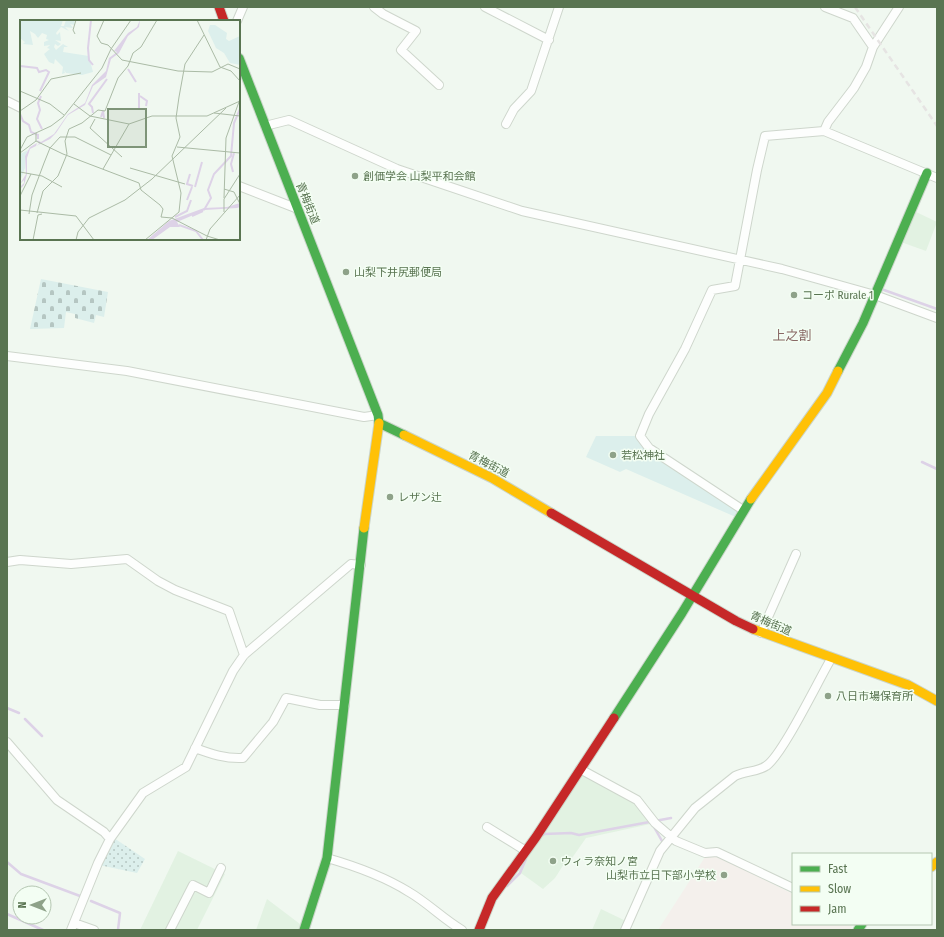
<svg xmlns="http://www.w3.org/2000/svg" width="944" height="937" font-family="'Fira Sans Condensed','Noto Sans JP',sans-serif">
  <defs>
    <pattern id="grass-dots" width="8" height="8" patternUnits="userSpaceOnUse"><rect width="8" height="8" fill="#dcefec"/><path d="M2 2h.1M6 6h.1" fill="none" stroke="#b5c6c2" stroke-width="1.8" stroke-linecap="round"/></pattern>
    <pattern id="cemetery-stones" width="16" height="16" patternUnits="userSpaceOnUse"><rect width="16" height="16" fill="#dcefec"/><path d="M2 7V4a2 2 0 0 1 4 0v3zM10 15v-3a2 2 0 0 1 4 0v3z" fill="#b5c6c2"/></pattern>
  </defs>
  <rect width="100%" height="100%" fill="#f0f8f0"/>
  <path fill="#e2f2e2" d="M912,210L937,222L926,251L898,241Z
    M580,769L637,800L655,823L586,838L572,858L564,864L555,878L543,889L514,868Z
    M178,851L225,874L197,930H140Z
    M267,899L300,924L299,930H256Z
    M601,909L628,922L625,930H592Z"/>
  <path fill="#f4f0ec" d="M715,855L793,894V924H851L852,927L851,930H658L705,857Z"/>
  <path fill="url(#grass-dots)" d="M114,838L145,859L137,873L99,865Z"/>
  <path fill="url(#cemetery-stones)" d="M41,279L108,292L104,317L96,315L94,323L75,318V314L66,312L64,328L30,329Z"/>
  <path fill="#dcefec" d="M596,436H640L649,448L743,510L738,518L626,469L620,472L586,457Z"/>
  <g fill="none" stroke-linecap="round" stroke-linejoin="round">
    <path stroke="#ddd2e7" stroke-width="2.5" d="M884,290L937,309
      M922,462L937,469
      M7,708L19,713
      M25,719L42,736
      M654,827L662,841H665
      M543,835L544,834L571,833L579,835L671,818
      M7,862L21,874L80,896
      M507,886L520,873L526,859
      M91,901L120,913L118,930
      M7,914L43,930"/>
    <defs>
      <path id="street" d="M374,7L383,14L416,31L401,50L439,85
        M485,7L549,40
        M825,7L853,18L873,47
        M237,21L243,7
        M7,101L21,108
        M506,124L514,109L531,91L559,7
        M265,126L289,120L397,169L522,211L782,269L875,295L937,318
        M824,131L828,122L854,88L866,67L873,47L899,7
        M239,186L298,209
        M7,356L127,371L364,417L378,415
        M743,510L649,448L640,436L649,414L685,349L712,290L735,286L757,170L765,136L824,131L937,178
        M7,562L20,560L71,564L127,559L158,581L175,590L229,611L244,655
        M761,633L796,554
        M7,742L57,800L104,832L110,839
        M195,748C211,754 226,759 243,758L273,722L286,698L320,705H345
        M580,769L637,800L655,823L676,841L705,853L717,852L793,888
        M487,827L526,851
        M327,858C355,866 385,877 409,892C428,903 443,919 462,930
        M74,923L94,930
        M71,930L98,863L110,839L143,793L186,767L233,671L244,655L351,564L361,565
        M170,930L193,885L209,893L221,868
        M625,930L660,851L695,808L735,776C745,771 757,772 766,766C782,756 819,679 831,659"/>
      <path id="fast" d="M239,58L378,415L379,423L404,435
        M838,371L863,323L927,173
        M614,718L682,613L751,499
        M304,930L327,858L364,528
        M858,930L862,924"/>
      <path id="slow" d="M404,435L492,478L551,513
        M751,499L827,393L838,371
        M364,528L379,423
        M753,629L908,685L937,701
        M931,867L937,862"/>
      <path id="jam" d="M219,7L224,21
        M551,513L736,621L753,629
        M479,930L492,898L536,837L614,718"/>
    </defs>
    <use href="#street" stroke="#ced6cc" stroke-width="10"/>
    <use href="#fast" stroke="#cbd5ca" stroke-width="11"/>
    <use href="#slow" stroke="#cbd5ca" stroke-width="11"/>
    <use href="#jam" stroke="#cbd5ca" stroke-width="11"/>
    <use href="#street" stroke="#fdfefd" stroke-width="8"/>
    <use href="#fast" stroke="#4caf50" stroke-width="9"/>
    <use href="#slow" stroke="#ffc107" stroke-width="9"/>
    <use href="#jam" stroke="#c62828" stroke-width="9"/>
    <path stroke="#e6e4e3" stroke-width="2.5" stroke-dasharray="6 4" stroke-linecap="butt" d="M855,7L937,126"/>
  </g>
  <g fill="#8ea289" stroke="#f3fef3" stroke-width="1.5">
    <circle cx="355" cy="176" r="4"/>
    <circle cx="346" cy="272" r="4"/>
    <circle cx="794" cy="295" r="4"/>
    <circle cx="613" cy="455" r="4"/>
    <circle cx="390" cy="497" r="4"/>
    <circle cx="828" cy="696" r="4"/>
    <circle cx="553" cy="861" r="4"/>
    <circle cx="724" cy="875" r="4"/>
  </g>
  <g text-anchor="middle" stroke-width="3" stroke-linejoin="round" paint-order="stroke">
    <g font-size="11" fill="#597451" stroke="#f3fef3" text-anchor="start">
      <text x="363" y="180">創価学会 山梨平和会館</text>
      <text x="354" y="276">山梨下井尻郵便局</text>
      <text x="802" y="299">コーポ Rurale 1</text>
      <text x="621" y="459">若松神社</text>
      <text x="398" y="501">レザン辻</text>
      <text x="836" y="700">八日市場保育所</text>
      <text x="561" y="865">ウィラ奈知ノ宮</text>
      <text x="716" y="879" text-anchor="end">山梨市立日下部小学校</text>
    </g>
    <g font-size="11" fill="#597451" stroke="#f3fef3">
      <text transform="translate(308 203) rotate(68)" y="4">青梅街道</text>
      <text transform="translate(489 464) rotate(27)" y="4">青梅街道</text>
      <text transform="translate(771 623) rotate(23)" y="4">青梅街道</text>
    </g>
    <g font-size="13" fill="#896865" stroke="#f3fef3">
      <text x="792" y="340">上之割</text>
    </g>
  </g>
  <g transform="translate(20 20)">
    <rect width="220" height="220" fill="#f0f8f0"/>
    <path d="M0,0H43L41,6H44L46,0H55L54,5L50,4L53,8L45,7L49,11L41,7L36,13L37,15L40,12L41,21L35,20L41,24L38,26L35,24L34,27L36,30L43,24L48,27H44L43,32L69,36L73,52L62,55L46,53L44,50L45,53L42,54L43,47L35,39L34,44L29,42L24,34L30,29L27,28L30,25L24,26V22L29,20L26,19L27,15L22,13L18,18L15,14L10,11L13,25L3,24L5,22L0,18ZM190,5H195L207,13L206,19L209,21L220,16V45L210,43L204,33L196,28L188,11Z" fill="#dcefec"/>
    <path d="M8,130L5,136V148L0,161V134Z" fill="#dcefec"/>
    <path d="M120,0L119,7L108,16L99,33L91,39L86,57L73,66L65,85L48,95L36,113L30,119L10,129L7,138V154L4,165L1,168L0,173V169L1,166L4,163V160L0,164L6,154L5,136L10,127L17,123L16,126L19,124L17,120L22,111L17,120L21,122L34,114L48,94L65,83L72,65L86,51L89,38L97,32L94,31L108,13L117,7ZM220,183V187L217,188L185,190L157,202L160,207H150L132,220H127L149,201L184,188L207,187Z" fill="#ddd2e7"/>
    <path fill="none" stroke="#ddd2e7" stroke-width="2" d="M71,0L68,28L69,40L73,45M0,46L17,48L19,52L26,50L29,52L20,71M108,49L116,62M119,73V89M21,76L18,83L20,90L17,99L22,109M120,76L127,81L126,86M73,93L72,87L69,84L87,59M0,94L3,101L9,105L11,112L18,115V119M81,97L83,91L84,98M213,152L211,144L214,133M170,154L167,164L173,166M175,167L182,142M167,180L172,167M184,190L191,178L188,170L194,154L211,136L214,103L220,89M172,196L183,191M155,197L167,191L171,180M159,205L176,211L183,220"/>
    <path fill="none" stroke="#abbba6" stroke-width="1" d="M84,0L77,16L81,23L88,25L102,40L158,51L192,52L208,44L220,49M177,0L200,47L211,51L220,61M55,14L53,10L56,0M0,71L30,84L44,95M54,84L70,96M0,91L16,80L31,59L61,53M194,93L220,96M70,96L109,104M75,99L70,108L102,137M16,113V121L43,134L119,163L121,170L140,185L143,189L141,197L152,198L187,216L200,220M157,127L220,133M0,130L7,117L31,106L43,97L82,48L91,29L111,0M0,133L16,121M110,148L165,164M83,149L109,104L132,96H187L220,81M0,152L22,156L42,167M204,169L214,172L220,184M0,176L11,154M204,178L206,118L220,79M0,190L56,196L74,220M204,192V179L220,154M17,193L23,171L38,156L47,134L45,121L49,109L62,103L78,90L85,91L98,58L108,46L113,33L121,27L137,0M9,194L12,175L24,143L30,128L40,117H55L91,135M13,220L18,195L22,194M56,220L58,212L69,198L105,180L132,159L206,88M125,220L159,192L161,173L152,136L160,117L156,98L159,77L165,44L184,15M186,220L190,209L220,175"/>
    <path fill="#7e9478" fill-opacity="0.15" stroke="#7e9478" stroke-width="2" d="M88,89H126V127H88Z"/>
    <rect width="220" height="220" fill="none" stroke="#597451" stroke-width="2"/>
  </g>
  <rect width="944" height="937" fill="none" stroke="#597451" stroke-width="16"/>
  <rect x="792" y="853" width="140" height="72" fill="#f3fef3" stroke="#b5c7b2"/>
  <rect x="800" y="866" width="20" height="6" fill="#4caf50" stroke="#b5c7b2"/>
  <text x="828" y="873" font-size="12" fill="#597451">Fast</text>
  <rect x="800" y="886" width="20" height="6" fill="#ffc107" stroke="#b5c7b2"/>
  <text x="828" y="893" font-size="12" fill="#597451">Slow</text>
  <rect x="800" y="906" width="20" height="6" fill="#c62828" stroke="#b5c7b2"/>
  <text x="828" y="913" font-size="12" fill="#597451">Jam</text>
  <g transform="translate(32 905) rotate(270)"><circle r="19" fill="#f3fef3" stroke="#b5c7b2"/>
  <path d="M0-3L7 15L0 10L-7 15Z" fill="#8ea289"/>
  <text y="-6" font-size="11" font-weight="bold" text-anchor="middle" fill="#597451">N</text>
  </g>
</svg>
